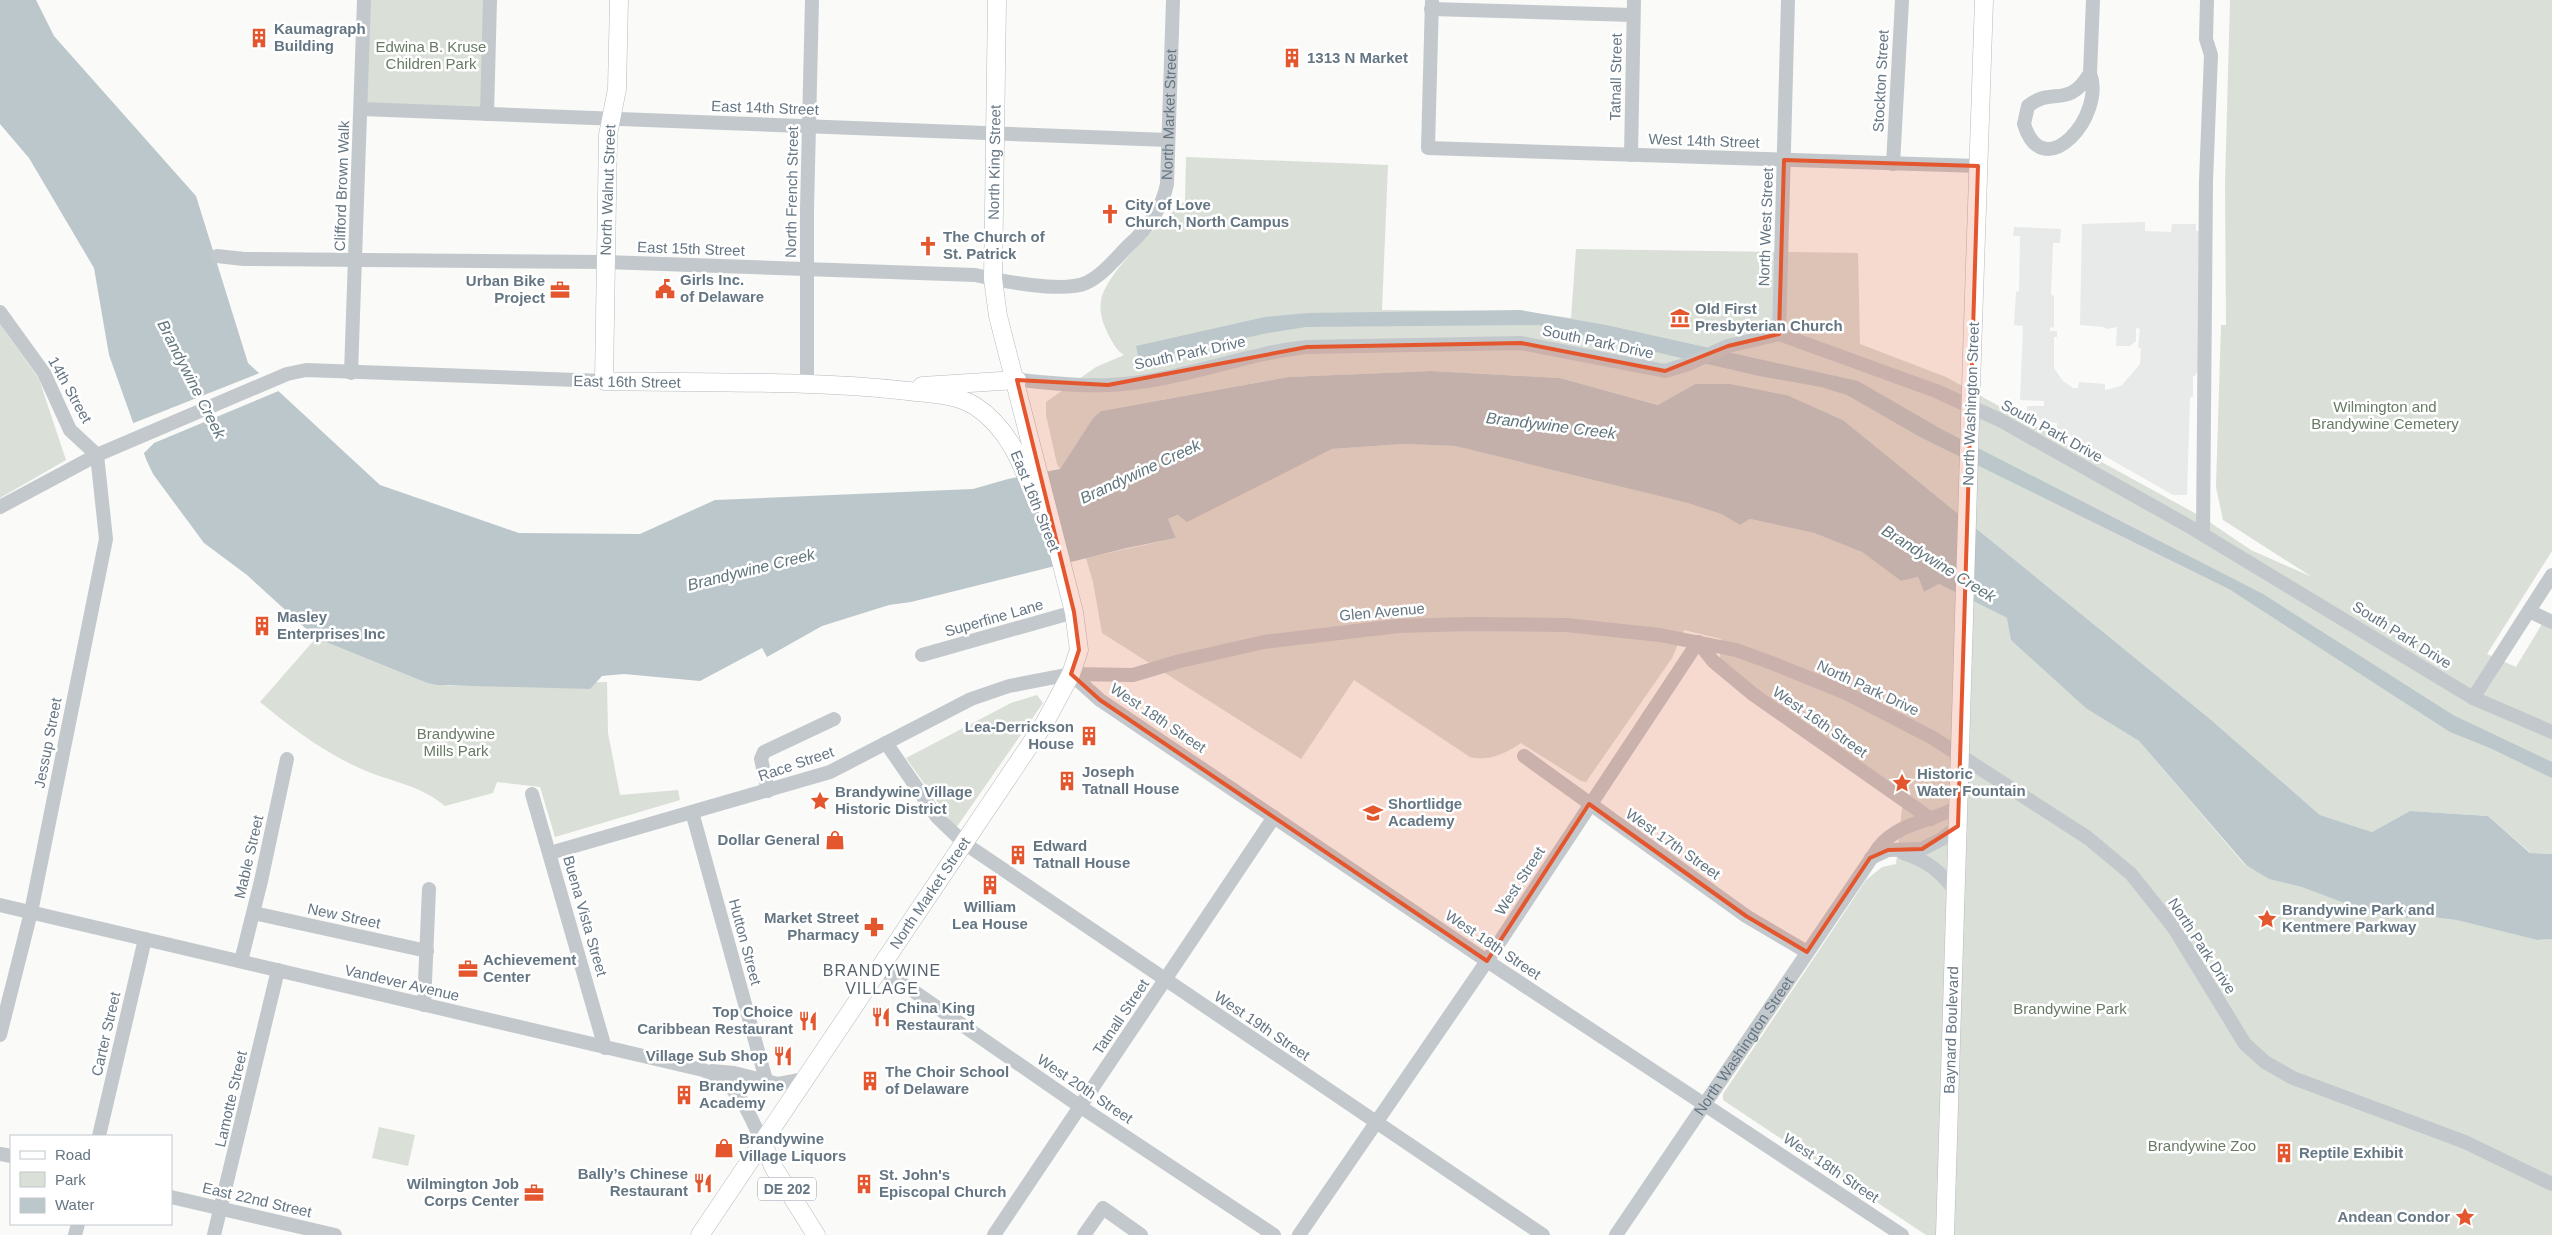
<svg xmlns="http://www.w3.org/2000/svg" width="2552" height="1235" font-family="Helvetica,sans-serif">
  <rect width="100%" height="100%" fill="#fafaf8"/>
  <path fill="#e8e9e9" d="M2145,222V231L2171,232L2172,224H2196V231H2200L2198,370L2195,376H2193V397H2190L2187,495H2173L2057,429V423L2027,418V406H2044V401L2020,400L2023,326L2014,325L2016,292L2019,291L2020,236H2013L2014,227L2061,229L2060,243H2053L2051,295L2054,296V325L2053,328L2050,327V331H2057V337H2054V368L2063,381L2073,388H2078L2079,382L2105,384V390L2121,386L2140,364L2141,348H2138L2140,329L2136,328V341L2130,346H2116L2117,327L2107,329L2103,327L2080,325L2082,224Z"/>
  <path fill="#dadfd7" d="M364,0H490L487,114L361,109Z
    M2230,0H2552V551L2487,654L2516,667L2545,619L2552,622V854L2531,853L2488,816L2410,811L2372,832L2320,815L2210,719L1843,420L1787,395L1731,384H1695L1659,405L1560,378L1431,371L1288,377L1101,411L1093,418L1060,469L1057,464L1046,415V402L1096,367L1124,355C1116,350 1113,343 1108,334C1103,324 1099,312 1101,301C1104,274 1164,219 1185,201L1186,157L1388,165L1382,310L1518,311L1571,318L1576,249L1858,253L1860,344L1946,377L2202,517L2251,550L2312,577L2223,520L2216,487L2221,325H2226L2225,184Z
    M0,324L39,379L66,460L0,498Z
    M1403,444L1455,446L1689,503L1721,514L1740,525L1750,519L1814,533L1862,552L1901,581L1918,577L1924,592L1939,584L2007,618L2087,709L2139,741L2245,865L2289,883L2417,915L2456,920L2537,940L2552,939V1235H1926L1723,1100V1094L1866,880L1882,867L1896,864L1904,791C1842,749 1778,709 1720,660L1721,639L1684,630L1672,658L1586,782L1581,781L1521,743C1507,753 1487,762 1470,757L1354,680L1301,759L1102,633L1093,582L1086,558L1176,538L1168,519L1179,515L1187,521L1332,449Z
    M316,638L427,683L450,686L607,682L608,733L620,795L678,790L680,800L555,837L540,787L497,782L493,793L445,806C416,782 387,782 355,766C321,750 289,726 260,702Z
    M1037,695L1043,703L956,828L906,758L1011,703Z
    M379,1127L415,1135L408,1166L372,1158Z"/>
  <path fill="#bbc7cb" d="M0,0H36L54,36L196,196L248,363L380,485L519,533L640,534L715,500L973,489L1008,479L1060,469L1093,418L1101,411L1288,377L1431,371L1560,378L1658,405L1695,384H1731L1787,395L1843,420L2210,719L2320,815L2372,832L2410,811L2488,816L2530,853L2552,854V939L2537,940L2456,920L2417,915L2410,918L2374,914L2302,887L2269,879L2246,865L2139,741L2087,709L2011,640L2007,618L1939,584L1924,592L1918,577L1901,581L1862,552L1814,533L1750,519L1740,525L1721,514L1688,503L1455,446L1403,444L1332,449L1187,522L1178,515L1168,519L1176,538L1127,548L911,602L889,605L822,626L767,657L762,648L700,681L624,674L602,676L590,689L437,685L427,683L316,638L247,575L204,543L153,474L146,459L109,355L94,268L29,158L0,124Z
    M1520,310L1606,325L1858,381L1943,430L2263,594L2453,715L2552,762V778L2490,748L2450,732L2229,589L1920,437L1847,395L1821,387L1759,376L1539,325L1306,327L1268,333L1139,361L1136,346L1265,317L1308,313Z"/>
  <path fill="#fafaf8" d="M262,372L281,390L154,443L142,455L131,424Z"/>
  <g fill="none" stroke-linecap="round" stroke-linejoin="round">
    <defs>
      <g id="major">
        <path d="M619,0L617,89L608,135L604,381C705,383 808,380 908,391C930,394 956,394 975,406C1010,429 1023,466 1037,503"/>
        <path d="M1972,354L1984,0"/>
        <path d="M922,386L1017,380"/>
        <path d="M762,1142L774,1168L816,1235"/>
        <path id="s3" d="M700,1235L1044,724L1071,674L1079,650L1074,612L998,316L993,279L997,0"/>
        <path id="s4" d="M1945,1235L1959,783"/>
      </g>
    </defs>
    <use href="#major" stroke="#b5babe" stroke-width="19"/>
    <g stroke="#c3c8cc" stroke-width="14">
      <path d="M1432,0L1428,148L1978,166"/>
      <path d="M1431,9L1633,15"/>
      <path d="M2090,73C2068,110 2052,86 2028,106L2024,124C2043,187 2106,116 2090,73L2093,0"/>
      <path d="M361,109L1168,140"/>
      <path d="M487,114L490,0"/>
      <path d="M1631,155L1634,0"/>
      <path d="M1893,164L1902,0"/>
      <path id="s1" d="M217,256L244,259L605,262L975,275C1001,281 1062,293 1086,283C1103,275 1116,258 1129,245C1148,228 1162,209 1167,184L1173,0"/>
      <path d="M0,312L44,373L70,430L97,455"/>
      <path d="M1779,334L1788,0"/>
      <path d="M351,373L364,0"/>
      <path d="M1017,380C1046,382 1079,387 1108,385C1176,383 1240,354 1307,347L1521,343L1665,371L1688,364L1728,346L1779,334L1936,391L2000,420L2192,528L2473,698L2552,732"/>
      <path d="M807,385V209L812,0"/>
      <path d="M0,507L97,455L287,374L306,370L604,381"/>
      <path d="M2203,534L2206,181L2211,55L2206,39L2207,0"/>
      <path d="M2529,611L2552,622"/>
      <path d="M1698,642L1713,661L1754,695L1931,819"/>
      <path d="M922,655L1074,612"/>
      <path d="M1071,674L1100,700L1487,961L1902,1235"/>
      <path d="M2473,698L2552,575"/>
      <path d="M886,743L937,817L964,843L1543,1235"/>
      <path d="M1524,756L1746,916L1807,952"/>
      <path d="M768,791L761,759L764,752L834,719"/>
      <path d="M532,794L605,1048"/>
      <path d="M692,812L766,1080"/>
      <path d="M550,853L830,772L971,699L1009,686L1071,674L1133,675L1180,661L1264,642L1398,626L1470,624L1566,625L1660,635L1736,650L1772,663L1846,693L1933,738L2088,838L2131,874L2174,928L2245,1044L2265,1062L2293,1078L2465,1142L2552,1184"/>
      <path d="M1903,853C1927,860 1942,873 1956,892"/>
      <path d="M1871,858L1888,850L1922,849L1942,839L1958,826"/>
      <path d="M0,905L703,1070C738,1083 748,1110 762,1142"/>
      <path d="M254,913L427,951"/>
      <path d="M241,961L261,881L287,759"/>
      <path d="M880,968L1081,1107L1274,1235"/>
      <path d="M424,1005L429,889"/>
      <path d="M0,1035L31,912L106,539L97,455"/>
      <path d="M712,1071L734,1073L778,1084L805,1079"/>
      <path d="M99,1136L145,939"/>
      <path d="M0,1154L11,1156"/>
      <path d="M171,1197L335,1235"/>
      <path d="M75,1235L78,1224"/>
      <path d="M214,1235L278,970"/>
      <path d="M994,1235L1274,817"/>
      <path d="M1084,1235L1103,1208L1141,1235"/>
      <path d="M1299,1235L1487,961L1698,642"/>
      <path id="s2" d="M1616,1235L1879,847C1899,822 1931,822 1958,807"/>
    </g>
    <use href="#major" stroke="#fff" stroke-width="18"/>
    <defs>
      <path id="major-bridge" d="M1959,783L1972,354"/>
    </defs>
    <use href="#major-bridge" stroke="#b5babe" stroke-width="19" stroke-linecap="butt"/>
    <use href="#major-bridge" stroke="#fff" stroke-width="18"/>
  </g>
  <path fill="#e4572e" fill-opacity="0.2" stroke="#e4572e" stroke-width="4" stroke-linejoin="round" d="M1784,160L1978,166L1958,826L1922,849L1888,850L1870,858L1807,952L1746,916L1589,804L1487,961L1100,700L1071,674L1079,650L1074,612L1017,380L1108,385L1307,347L1521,343L1665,371L1728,346L1779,334Z"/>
  <defs>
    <symbol id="building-bare" viewBox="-9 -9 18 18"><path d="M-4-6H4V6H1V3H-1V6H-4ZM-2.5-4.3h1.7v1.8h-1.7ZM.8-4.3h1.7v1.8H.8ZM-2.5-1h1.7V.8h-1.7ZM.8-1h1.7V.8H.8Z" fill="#e4572e" stroke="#fff" stroke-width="2.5" paint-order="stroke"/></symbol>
    <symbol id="church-bare" viewBox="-9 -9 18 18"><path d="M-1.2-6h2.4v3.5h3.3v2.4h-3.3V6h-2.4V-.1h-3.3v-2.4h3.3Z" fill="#e4572e" stroke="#fff" stroke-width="2.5" paint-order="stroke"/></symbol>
    <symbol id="civic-bare" viewBox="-9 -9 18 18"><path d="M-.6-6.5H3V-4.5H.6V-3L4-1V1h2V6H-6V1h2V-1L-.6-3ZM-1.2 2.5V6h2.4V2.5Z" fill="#e4572e" stroke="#fff" stroke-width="2.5" paint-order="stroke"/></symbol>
    <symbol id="office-bare" viewBox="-9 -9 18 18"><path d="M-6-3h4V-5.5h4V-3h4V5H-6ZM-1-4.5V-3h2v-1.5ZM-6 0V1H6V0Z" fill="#e4572e" stroke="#fff" stroke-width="2.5" paint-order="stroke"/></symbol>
    <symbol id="museum-bare" viewBox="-9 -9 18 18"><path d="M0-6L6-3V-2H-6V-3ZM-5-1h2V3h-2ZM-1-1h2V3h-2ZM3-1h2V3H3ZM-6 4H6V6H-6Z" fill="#e4572e" stroke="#fff" stroke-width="2.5" paint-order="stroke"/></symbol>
    <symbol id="sight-bare" viewBox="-9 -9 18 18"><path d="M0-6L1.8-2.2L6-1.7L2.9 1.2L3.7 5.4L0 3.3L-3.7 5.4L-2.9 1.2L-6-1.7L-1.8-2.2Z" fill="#e4572e" stroke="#fff" stroke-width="2.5" paint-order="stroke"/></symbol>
    <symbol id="school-bare" viewBox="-9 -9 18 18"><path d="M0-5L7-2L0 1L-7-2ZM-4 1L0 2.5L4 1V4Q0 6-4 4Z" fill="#e4572e" stroke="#fff" stroke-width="2.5" paint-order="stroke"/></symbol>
    <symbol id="shop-bare" viewBox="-9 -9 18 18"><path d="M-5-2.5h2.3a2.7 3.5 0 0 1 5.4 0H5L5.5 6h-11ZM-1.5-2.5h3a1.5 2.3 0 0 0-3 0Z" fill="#e4572e" stroke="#fff" stroke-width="2.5" paint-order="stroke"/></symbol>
    <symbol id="pharmacy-bare" viewBox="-9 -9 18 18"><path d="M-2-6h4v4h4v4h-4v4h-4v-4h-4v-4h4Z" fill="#e4572e" stroke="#fff" stroke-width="2.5" paint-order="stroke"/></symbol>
    <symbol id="restaurant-bare" viewBox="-9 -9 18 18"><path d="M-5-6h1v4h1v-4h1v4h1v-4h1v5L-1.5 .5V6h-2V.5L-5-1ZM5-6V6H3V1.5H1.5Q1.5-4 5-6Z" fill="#e4572e" stroke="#fff" stroke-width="2.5" paint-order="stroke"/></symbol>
  </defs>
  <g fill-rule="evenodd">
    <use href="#building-bare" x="245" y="24" width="28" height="28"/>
    <use href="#building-bare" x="1278" y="44" width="28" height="28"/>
    <use href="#church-bare" x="1096" y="200" width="28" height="28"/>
    <use href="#church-bare" x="914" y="232" width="28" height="28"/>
    <use href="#civic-bare" x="651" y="275" width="28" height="28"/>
    <use href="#office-bare" x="546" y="276" width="28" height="28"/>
    <use href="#museum-bare" x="1666" y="304" width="28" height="28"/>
    <use href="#building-bare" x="248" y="612" width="28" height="28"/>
    <use href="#building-bare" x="1075" y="722" width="28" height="28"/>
    <use href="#building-bare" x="1053" y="767" width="28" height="28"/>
    <use href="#sight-bare" x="1888" y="769" width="28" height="28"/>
    <use href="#sight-bare" x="806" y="787" width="28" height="28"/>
    <use href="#school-bare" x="1359" y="799" width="28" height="28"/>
    <use href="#shop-bare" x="821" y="826" width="28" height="28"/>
    <use href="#building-bare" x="1004" y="841" width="28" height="28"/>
    <use href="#building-bare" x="976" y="871" width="28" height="28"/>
    <use href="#sight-bare" x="2253" y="905" width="28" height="28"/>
    <use href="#pharmacy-bare" x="860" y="913" width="28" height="28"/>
    <use href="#office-bare" x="454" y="955" width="28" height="28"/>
    <use href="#restaurant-bare" x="867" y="1003" width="28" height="28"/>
    <use href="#restaurant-bare" x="794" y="1007" width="28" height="28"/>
    <use href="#restaurant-bare" x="769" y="1042" width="28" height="28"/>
    <use href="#building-bare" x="856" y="1067" width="28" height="28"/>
    <use href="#building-bare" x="670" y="1081" width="28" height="28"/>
    <use href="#shop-bare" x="710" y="1134" width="28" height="28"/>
    <use href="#building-bare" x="2270" y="1139" width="28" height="28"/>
    <use href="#restaurant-bare" x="689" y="1169" width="28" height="28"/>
    <use href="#building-bare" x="850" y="1170" width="28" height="28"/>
    <use href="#office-bare" x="520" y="1179" width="28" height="28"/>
    <use href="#sight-bare" x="2451" y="1203" width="28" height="28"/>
  </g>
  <g text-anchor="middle" stroke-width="5" stroke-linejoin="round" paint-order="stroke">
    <rect fill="#fff" stroke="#939fa8" stroke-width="1" x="758" y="1177.5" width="58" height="23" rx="4"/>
    <g font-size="14" font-weight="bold" fill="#657683">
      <text x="787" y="1194">DE 202</text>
    </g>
    <g font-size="15" font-weight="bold" fill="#657683" stroke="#fff" text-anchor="start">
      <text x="274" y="34">Kaumagraph<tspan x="274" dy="17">Building</tspan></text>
      <text x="1307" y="63">1313 N Market</text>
      <text x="1125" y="210">City of Love<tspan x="1125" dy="17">Church, North Campus</tspan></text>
      <text x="943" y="242">The Church of<tspan x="943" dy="17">St. Patrick</tspan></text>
      <text x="680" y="285">Girls Inc.<tspan x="680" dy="17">of Delaware</tspan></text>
      <text x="545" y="286" text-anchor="end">Urban Bike<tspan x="545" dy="17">Project</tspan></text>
      <text x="1695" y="314">Old First<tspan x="1695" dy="17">Presbyterian Church</tspan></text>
      <text x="277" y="622">Masley<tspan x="277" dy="17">Enterprises Inc</tspan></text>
      <text x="1074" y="732" text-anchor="end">Lea-Derrickson<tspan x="1074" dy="17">House</tspan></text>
      <text x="1082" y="777">Joseph<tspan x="1082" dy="17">Tatnall House</tspan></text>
      <text x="1917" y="779">Historic<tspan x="1917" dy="17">Water Fountain</tspan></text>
      <text x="835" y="797">Brandywine Village<tspan x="835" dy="17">Historic District</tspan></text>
      <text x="1388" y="809">Shortlidge<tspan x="1388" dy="17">Academy</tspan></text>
      <text x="820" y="845" text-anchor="end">Dollar General</text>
      <text x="1033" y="851">Edward<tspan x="1033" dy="17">Tatnall House</tspan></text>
      <text x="990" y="912" text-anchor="middle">William<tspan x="990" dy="17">Lea House</tspan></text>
      <text x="2282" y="915">Brandywine Park and<tspan x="2282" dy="17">Kentmere Parkway</tspan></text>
      <text x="859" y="923" text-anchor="end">Market Street<tspan x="859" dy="17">Pharmacy</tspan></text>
      <text x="483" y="965">Achievement<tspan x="483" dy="17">Center</tspan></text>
      <text x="896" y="1013">China King<tspan x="896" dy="17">Restaurant</tspan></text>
      <text x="793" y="1017" text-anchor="end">Top Choice<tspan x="793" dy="17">Caribbean Restaurant</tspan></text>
      <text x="768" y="1061" text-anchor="end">Village Sub Shop</text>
      <text x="885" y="1077">The Choir School<tspan x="885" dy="17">of Delaware</tspan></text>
      <text x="699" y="1091">Brandywine<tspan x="699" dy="17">Academy</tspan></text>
      <text x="739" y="1144">Brandywine<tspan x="739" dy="17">Village Liquors</tspan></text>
      <text x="2299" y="1158">Reptile Exhibit</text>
      <text x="688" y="1179" text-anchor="end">Bally’s Chinese<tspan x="688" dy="17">Restaurant</tspan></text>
      <text x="879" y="1180">St. John's<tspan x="879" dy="17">Episcopal Church</tspan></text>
      <text x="519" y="1189" text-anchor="end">Wilmington Job<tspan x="519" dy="17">Corps Center</tspan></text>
      <text x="2450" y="1222" text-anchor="end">Andean Condor</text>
    </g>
    <g font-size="15" fill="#687a64" stroke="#fff">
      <text x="431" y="52">Edwina B. Kruse<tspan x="431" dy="17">Children Park</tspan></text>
      <text x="2385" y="412">Wilmington and<tspan x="2385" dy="17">Brandywine Cemetery</tspan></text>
      <text x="456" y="739">Brandywine<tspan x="456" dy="17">Mills Park</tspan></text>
      <text x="2070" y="1014">Brandywine Park</text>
      <text x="2202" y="1151">Brandywine Zoo</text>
    </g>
    <g font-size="15" fill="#657683" stroke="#fff">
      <text transform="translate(1616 77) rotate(-89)" y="5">Tatnall Street</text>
      <text transform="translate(1881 81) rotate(-87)" y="5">Stockton Street</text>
      <text transform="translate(765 108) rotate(2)" y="5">East 14th Street</text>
      <text dy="5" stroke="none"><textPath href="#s1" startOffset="1071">North Market Street</textPath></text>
      <text transform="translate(1704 141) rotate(2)" y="5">West 14th Street</text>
      <text dy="5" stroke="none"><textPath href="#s3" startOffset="1196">North King Street</textPath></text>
      <text transform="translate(342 186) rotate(-88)" y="5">Clifford Brown Walk</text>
      <text transform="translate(608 190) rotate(-88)" y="5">North Walnut Street</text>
      <text transform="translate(792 192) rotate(-89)" y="5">North French Street</text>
      <text transform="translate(1766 227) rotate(-88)" y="5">North West Street</text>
      <text transform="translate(691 249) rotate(2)" y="5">East 15th Street</text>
      <text transform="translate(1598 342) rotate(12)" y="5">South Park Drive</text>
      <text transform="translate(1190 353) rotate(-12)" y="5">South Park Drive</text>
      <text transform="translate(627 382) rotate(1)" y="5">East 16th Street</text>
      <text transform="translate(70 390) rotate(61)" y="5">14th Street</text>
      <text transform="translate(1971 404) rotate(-88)" y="5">North Washington Street</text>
      <text transform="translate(2052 431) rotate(29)" y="5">South Park Drive</text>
      <text transform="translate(1035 501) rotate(68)" y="5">East 16th Street</text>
      <text transform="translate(1382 612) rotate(-5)" y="5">Glen Avenue</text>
      <text transform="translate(994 618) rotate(-16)" y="5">Superfine Lane</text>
      <text transform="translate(2402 635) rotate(32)" y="5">South Park Drive</text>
      <text transform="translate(1868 688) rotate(25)" y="5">North Park Drive</text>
      <text transform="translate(1158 718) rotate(34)" y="5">West 18th Street</text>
      <text transform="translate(1820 722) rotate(35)" y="5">West 16th Street</text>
      <text transform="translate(48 743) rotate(-79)" y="5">Jessup Street</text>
      <text transform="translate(796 764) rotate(-19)" y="5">Race Street</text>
      <text transform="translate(1673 844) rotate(35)" y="5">West 17th Street</text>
      <text transform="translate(249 857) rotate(-77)" y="5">Mable Street</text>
      <text transform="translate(1520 881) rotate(-57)" y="5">West Street</text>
      <text dy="5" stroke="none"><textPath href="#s3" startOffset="412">North Market Street</textPath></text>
      <text transform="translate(344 916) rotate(12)" y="5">New Street</text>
      <text transform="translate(585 916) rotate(74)" y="5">Buena Vista Street</text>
      <text transform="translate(745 942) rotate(75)" y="5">Hutton Street</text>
      <text transform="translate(1493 945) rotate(34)" y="5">West 18th Street</text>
      <text transform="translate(2202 946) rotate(57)" y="5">North Park Drive</text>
      <text transform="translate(402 983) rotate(13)" y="5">Vandever Avenue</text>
      <text transform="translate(1121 1017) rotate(-56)" y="5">Tatnall Street</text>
      <text transform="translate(1262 1026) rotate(34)" y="5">West 19th Street</text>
      <text dy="5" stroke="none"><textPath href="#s4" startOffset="205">Baynard Boulevard</textPath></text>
      <text transform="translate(106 1034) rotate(-77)" y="5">Carter Street</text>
      <text dy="5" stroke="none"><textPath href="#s2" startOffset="228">North Washington Street</textPath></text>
      <text transform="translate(1085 1089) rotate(34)" y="5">West 20th Street</text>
      <text transform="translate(231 1099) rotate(-77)" y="5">Lamotte Street</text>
      <text transform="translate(1831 1168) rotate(34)" y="5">West 18th Street</text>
      <text transform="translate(257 1200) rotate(13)" y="5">East 22nd Street</text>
    </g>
    <g font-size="16" font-style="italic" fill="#60757c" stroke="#fff">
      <text transform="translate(192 379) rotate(63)" y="6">Brandywine Creek</text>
      <text transform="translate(1551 425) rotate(7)" y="6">Brandywine Creek</text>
      <text transform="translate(1140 471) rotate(-25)" y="6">Brandywine Creek</text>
      <text transform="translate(1939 563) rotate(32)" y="6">Brandywine Creek</text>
      <text transform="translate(751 569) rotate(-14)" y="6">Brandywine Creek</text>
    </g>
    <g font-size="16" letter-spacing="1" fill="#57646e" stroke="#fff">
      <text x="882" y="976">BRANDYWINE<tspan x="882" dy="18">VILLAGE</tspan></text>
    </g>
  </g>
  <rect x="10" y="1135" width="162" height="90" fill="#ffffff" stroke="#c1c8cd"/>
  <rect x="20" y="1151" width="25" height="8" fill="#ffffff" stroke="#c1c8cd"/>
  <text x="55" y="1160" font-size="15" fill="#657683">Road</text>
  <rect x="20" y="1172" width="25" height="15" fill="#dadfd7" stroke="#c1c8cd"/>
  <text x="55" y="1185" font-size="15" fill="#657683">Park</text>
  <rect x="20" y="1198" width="25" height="15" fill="#bbc7cb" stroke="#c1c8cd"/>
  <text x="55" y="1210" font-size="15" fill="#657683">Water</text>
</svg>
